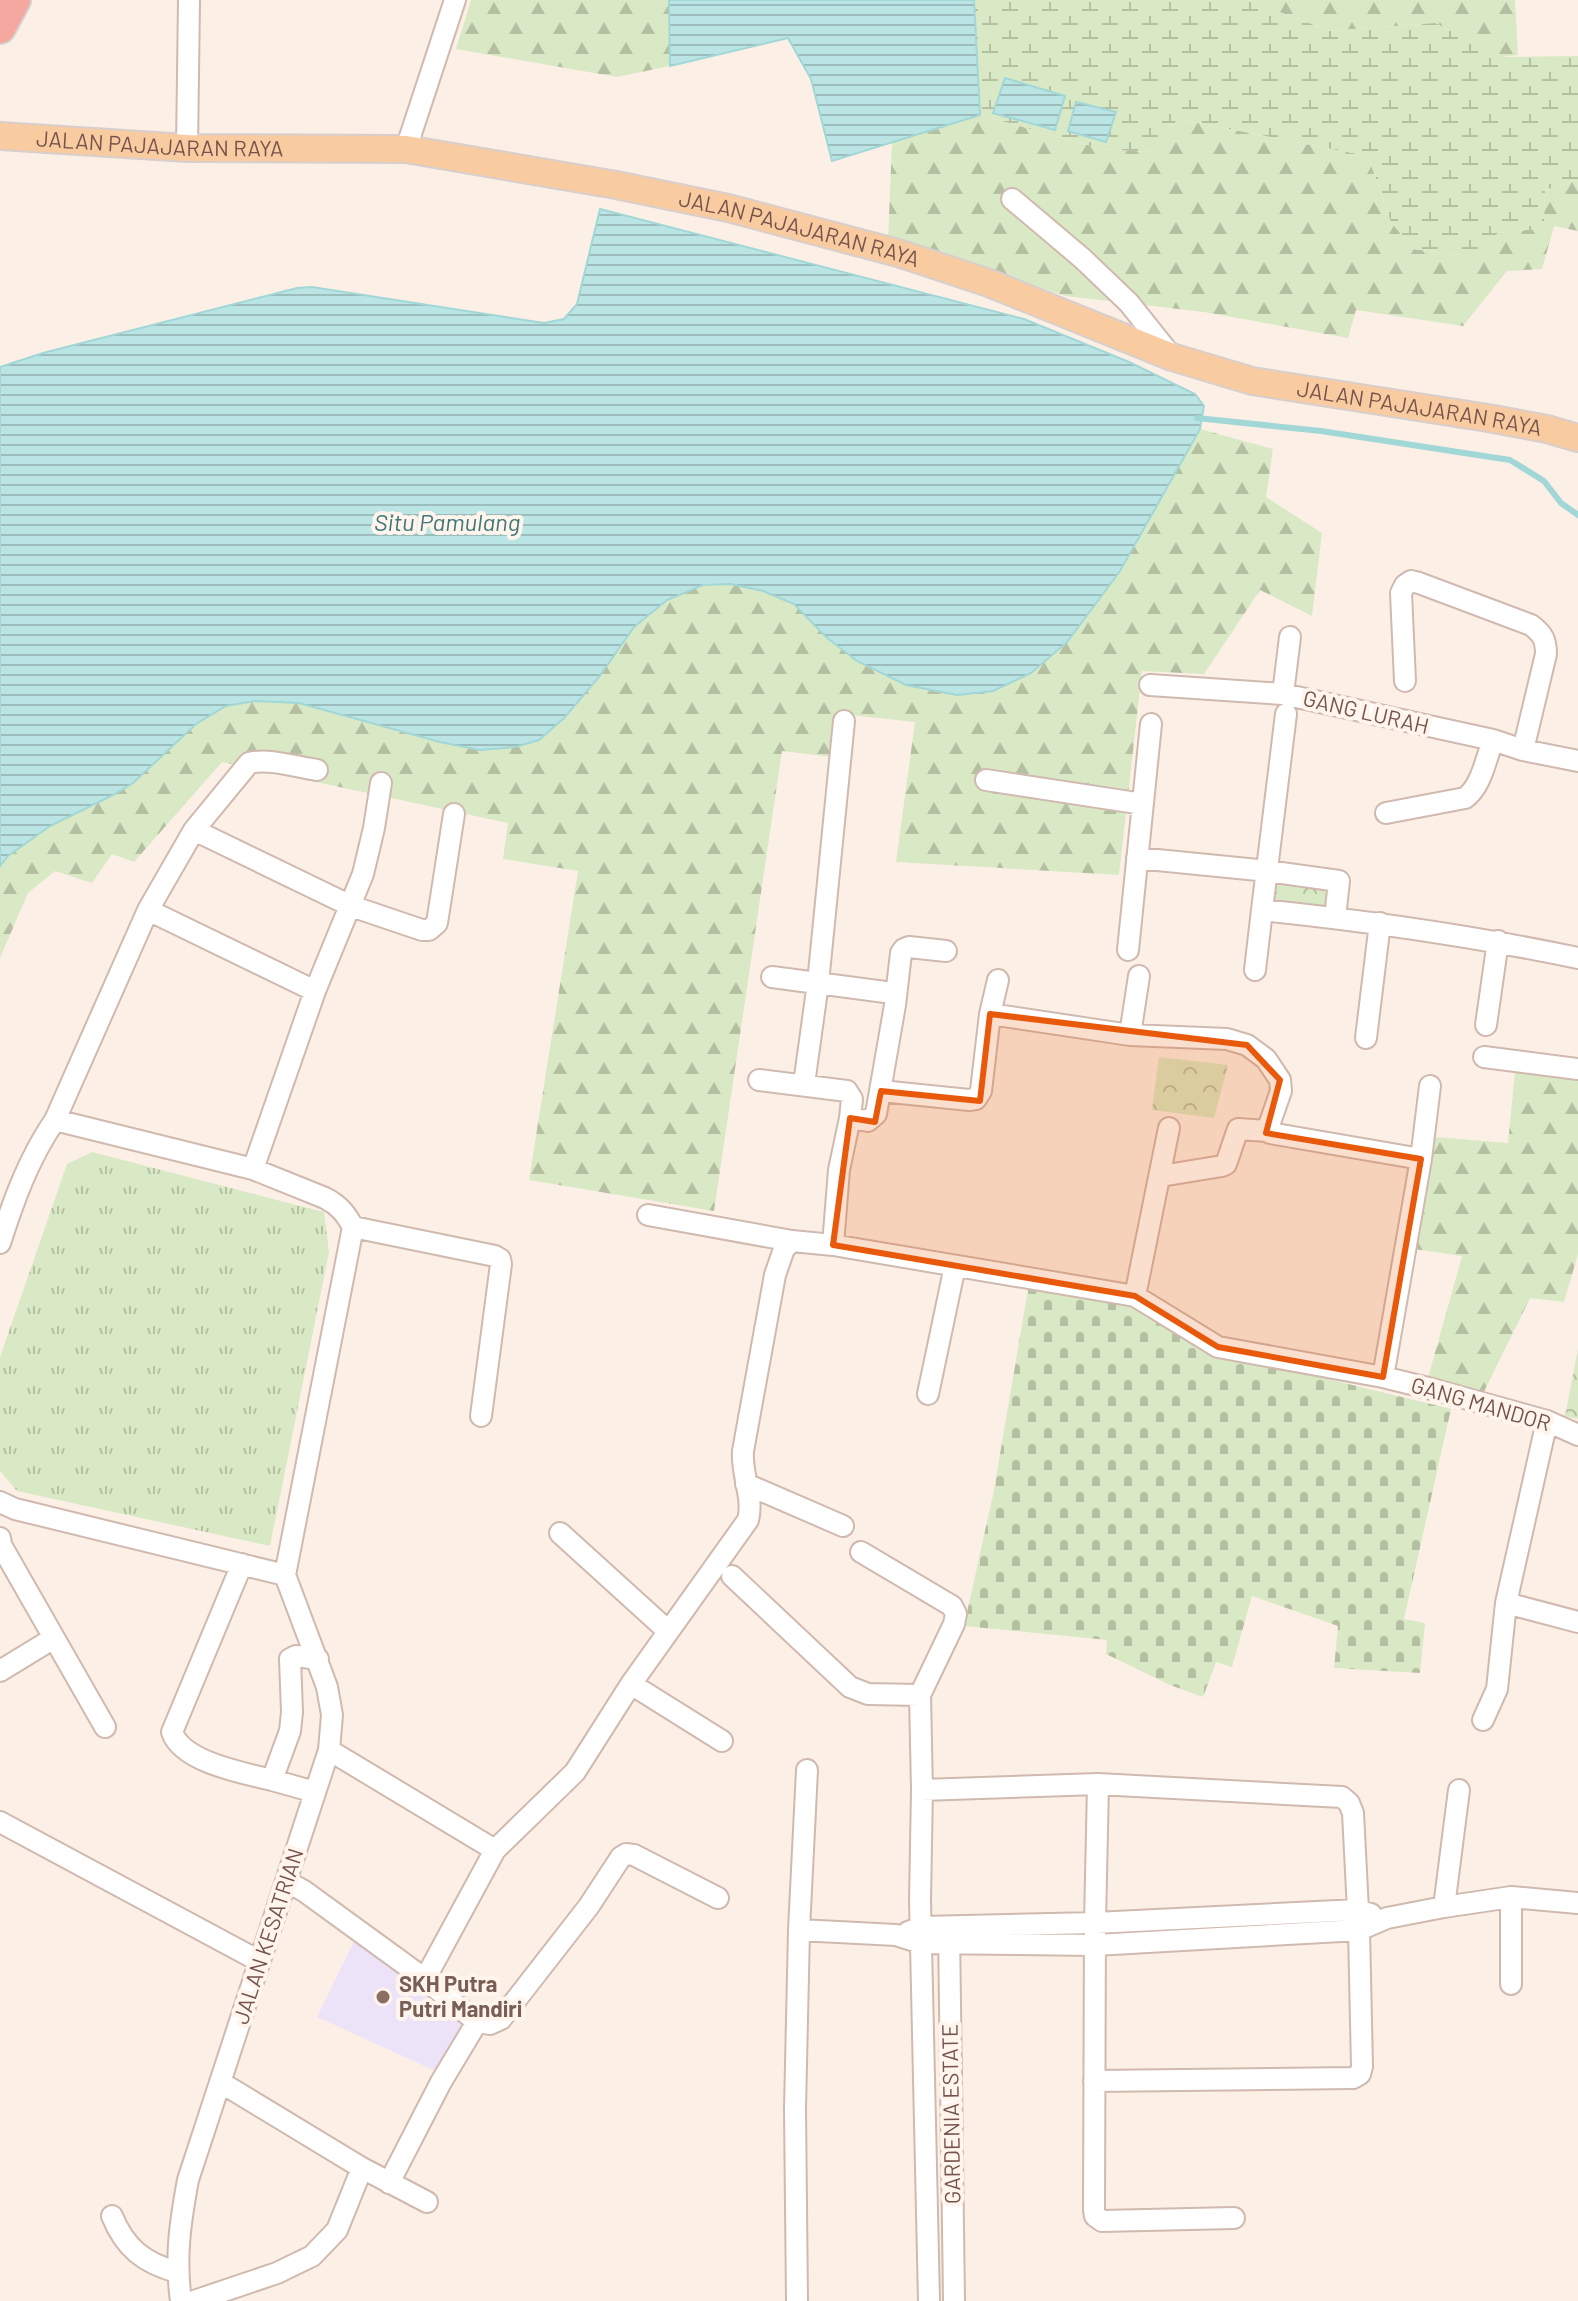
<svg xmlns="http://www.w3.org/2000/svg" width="1578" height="2301" font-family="Barlow,sans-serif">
  <defs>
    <pattern id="grass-tufts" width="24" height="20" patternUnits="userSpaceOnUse" patternTransform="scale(2)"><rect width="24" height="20" fill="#d9e9c5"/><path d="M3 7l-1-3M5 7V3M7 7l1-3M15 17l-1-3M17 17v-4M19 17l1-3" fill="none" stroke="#b5bfa2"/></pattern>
    <pattern id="forest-firs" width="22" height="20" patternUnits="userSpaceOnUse" patternTransform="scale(2)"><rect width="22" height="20" fill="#d9e9c5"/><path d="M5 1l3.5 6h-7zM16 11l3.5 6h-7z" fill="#b5bfa2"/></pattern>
    <pattern id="wetland-marsh" width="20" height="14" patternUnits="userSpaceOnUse" patternTransform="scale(2)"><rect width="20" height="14" fill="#d9e9c5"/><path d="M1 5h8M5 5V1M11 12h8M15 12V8" fill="none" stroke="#b5bfa2"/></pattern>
    <pattern id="cemetery-stones" width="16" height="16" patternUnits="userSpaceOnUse" patternTransform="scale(2)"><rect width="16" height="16" fill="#d9e9c5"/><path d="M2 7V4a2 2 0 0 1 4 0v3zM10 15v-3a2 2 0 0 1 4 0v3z" fill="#b5bfa2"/></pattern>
    <pattern id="park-crowns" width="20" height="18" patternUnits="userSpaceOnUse" patternTransform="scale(2)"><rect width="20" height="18" fill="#d9e9c5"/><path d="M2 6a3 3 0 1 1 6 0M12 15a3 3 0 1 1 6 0" fill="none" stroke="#b5bfa2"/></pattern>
    <pattern id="water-rules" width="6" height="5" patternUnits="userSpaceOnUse" patternTransform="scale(2)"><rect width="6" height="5" fill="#bbe5e5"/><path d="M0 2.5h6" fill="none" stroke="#9dbcbc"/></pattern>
  </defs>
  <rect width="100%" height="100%" fill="#fcf0e6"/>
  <path fill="#ede3f8" d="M355,1939L470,2023L440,2073L317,2017Z"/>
  <path fill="url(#grass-tufts)" d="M92,1152L324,1212L329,1252L270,1546L17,1491L0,1471V1357L67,1164Z"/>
  <path fill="url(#forest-firs)" d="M471,0H669L670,66L617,77L456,49Z
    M1247,0H1515L1518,55L1500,57L1435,23L1330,31Z
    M980,115L1102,149L1150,152L1178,119L1368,156L1391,222L1413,249L1467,256L1498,233L1543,228L1545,190L1578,180V231L1554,226L1542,269L1507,271L1463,326L1356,310L1348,338L1204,312L1066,296L888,242L892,142Z
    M1200,429L1273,449L1266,497L1322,533L1312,616L1260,590L1204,674L1142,671L1119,875L896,862L915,722L841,714L833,757L782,751L714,1211L529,1180L578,871L503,859L508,823L222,762L134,862L112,854L92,883L55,871L28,893L0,958V866L8,857L50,826L113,795L133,783L196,724L226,706L255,701L299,703L440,742L480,750L515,747L539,740L599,677L634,627L667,600L703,585L731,584L763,591L794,605L826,637L1120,571Z
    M1516,1061L1578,1071V1254L1564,1302L1530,1298L1479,1402L1426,1385L1462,1256L1414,1249L1436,1137L1508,1143Z"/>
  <path fill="url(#wetland-marsh)" d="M974,0H1247L1330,31L1435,23L1500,57L1578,56V180L1545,190L1544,228L1498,233L1468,256L1413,249L1391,222L1368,156L1178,119L1150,152L1102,149L980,115Z"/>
  <path fill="url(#cemetery-stones)" d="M1030,1278L1133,1300L1225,1354L1451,1409L1404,1619L1425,1623L1420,1673L1334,1668L1338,1626L1252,1596L1232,1667L1216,1662L1203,1697L1170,1685L1106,1654L1107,1640L964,1626L993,1495Z"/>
  <path fill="url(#park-crowns)" d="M1268,871L1339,881L1335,918L1262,910Z
    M1159,1057L1228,1065L1214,1118L1152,1110Z
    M1578,1349V1419L1565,1416Z"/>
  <path fill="url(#water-rules)" stroke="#a1d7d7" stroke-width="2" d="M669,0H974L980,115L832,161L811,79L788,38L670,66Z
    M1005,78L1065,96L1055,130L993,113Z
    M1076,102L1116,112L1106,142L1068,131Z
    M600,209L1024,319L1129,362L1195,394L1204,406L1200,429L1120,571L1067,642L1031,673L993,691L957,695L906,685L857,661L826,637L794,604L763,591L731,584L703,585L667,600L634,627L599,677L564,718L539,740L515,747L480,750L440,742L299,703L255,701L226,706L196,724L133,783L113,795L50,826L8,856L0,866V367L43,353L297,288L312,287L544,323L564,319L577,304Z"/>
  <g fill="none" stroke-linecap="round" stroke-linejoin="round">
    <path stroke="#a1d7d7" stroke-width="6" d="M1197,418L1321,431L1510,460L1544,481L1561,503L1578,515"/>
    <defs>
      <path id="minor" d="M187,148L189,0
        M406,149L455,0
        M1012,199L1083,259L1129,303L1172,357
        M1405,681L1401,593L1405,585L1411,581L1419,583L1531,625C1543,634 1546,640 1546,654L1523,750
        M1150,685L1283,694L1493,740L1523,750L1578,761
        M1283,694L1290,637
        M986,780L1143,804
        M1386,813L1465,798C1481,787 1486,759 1493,740
        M194,830L351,906L422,930H429L437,923L454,814
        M1137,858L1268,871L1339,881L1335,918
        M148,910L315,991
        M1262,910L1286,714
        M1128,950L1151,724
        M1255,970L1262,910C1368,921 1473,936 1578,958
        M772,977L885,992
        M998,980L990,1014L1130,1035L1227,1039L1247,1045L1266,1059L1280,1080L1281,1091L1267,1131L1270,1133L1421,1159
        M1486,1025L1498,941
        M1130,1035L1139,976
        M1366,1038L1380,923
        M1484,1057L1578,1069
        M759,1080L847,1091L852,1099L850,1118
        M804,1084L818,983L844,721
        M881,1091L969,1100L976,1099L981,1091L990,1014
        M55,1120L148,910L194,830L249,763C269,758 296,767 317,770
        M253,1169L315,991L363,874L374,828L381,783
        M1161,1176L1222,1166L1226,1164L1238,1129L1267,1131
        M648,1215L792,1241
        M353,1227L495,1256L500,1259L501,1264L481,1416
        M0,1243C14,1199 29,1158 55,1120L253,1169L325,1198C339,1205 346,1214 353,1227L285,1575
        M833,1245L839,1170L850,1118L868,1121L876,1114L895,1005L901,953L904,949L909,947L946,951
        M1135,1296L1169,1128
        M1383,1377L1421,1159L1430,1086
        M928,1394L955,1266
        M746,1484L843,1526
        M0,1502L15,1509L285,1575
        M560,1533L668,1631
        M0,1538L1,1545L105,1727
        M861,1552L952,1606L956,1614L954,1624L920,1695
        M242,1564L172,1732C182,1762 243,1773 272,1780
        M732,1576L850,1687L868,1694L920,1695L922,1790L920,1900L929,2301
        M1506,1603L1578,1622
        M0,1671L54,1638
        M631,1684L722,1741
        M1483,1720L1497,1689L1506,1603L1547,1421
        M329,1750L495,1850
        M1098,1784L1095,1923L1094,2210L1095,2216L1102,2221L1234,2218
        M922,1790L1098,1784L1342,1797L1349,1803L1353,1813L1359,1930L1362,2067L1360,2074L1353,2078L1094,2081
        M315,1792L272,1780L290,1731L292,1712L290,1659L296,1656L318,1659
        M0,1822L259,1961
        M286,1881L304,1891L425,1979L477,2022L490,2024L501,2019L589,1906L621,1857L626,1854L634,1855L718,1898
        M1444,1907L1459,1790
        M799,1930L896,1935L921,1943L1095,1945L1359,1930L1387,1918L1444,1907L1511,1897L1578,1903
        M949,1931L954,2301
        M908,1932L921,1927L1095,1923L1357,1910L1371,1914
        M425,1979L495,1850L575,1772L631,1684L748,1520C754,1498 741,1474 743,1451L775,1275L784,1249L792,1241L833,1245L1135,1296L1218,1347L1383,1377L1432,1389L1547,1421L1578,1435
        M1511,1984V1897
        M220,2082L362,2168L427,2202
        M389,2183L441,2082L477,2022
        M112,2216C125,2248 144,2263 177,2272
        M181,2301C175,2258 180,2223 188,2180L329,1750L332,1715L327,1687L285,1575
        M194,2301L277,2273L312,2256L337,2230L362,2168
        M797,2301L795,2109L799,1930L807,1770"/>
      <g id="major">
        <path id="s1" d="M0,136L187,148L406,149L616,185L728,208L898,253L989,283L1172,357L1252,381L1488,418L1547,429L1578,438"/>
      </g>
      <path id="highway" d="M0,28L15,0"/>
    </defs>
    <use href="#minor" stroke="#d0b9af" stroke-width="24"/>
    <use href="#major" stroke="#d8cfcd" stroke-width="30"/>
    <use href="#highway" stroke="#d8cfcd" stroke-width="34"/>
    <use href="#minor" stroke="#fff" stroke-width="20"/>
    <use href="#major" stroke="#f9cba1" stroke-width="26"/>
    <use href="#highway" stroke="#f5a89f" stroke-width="30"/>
  </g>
  <path fill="#e8590c" fill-opacity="0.2" stroke="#e8590c" stroke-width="6" stroke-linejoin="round" d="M990,1014L1247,1045L1280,1080L1266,1133L1421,1159L1383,1377L1218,1347L1135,1296L833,1245L850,1118L875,1122L881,1091L980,1101Z"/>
  <circle fill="#8d6e63" stroke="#fff5ed" stroke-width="3" cx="383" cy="1997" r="8"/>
  <g text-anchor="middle" stroke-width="8" stroke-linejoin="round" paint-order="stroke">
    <g font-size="22" fill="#75544b" stroke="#fff5ed">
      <text dy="8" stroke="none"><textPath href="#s1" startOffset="160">JALAN PAJAJARAN RAYA</textPath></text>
      <text dy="8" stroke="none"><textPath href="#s1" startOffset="808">JALAN PAJAJARAN RAYA</textPath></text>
      <text dy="8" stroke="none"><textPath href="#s1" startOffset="1456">JALAN PAJAJARAN RAYA</textPath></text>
      <text transform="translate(1366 712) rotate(13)" y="8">GANG LURAH</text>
      <text transform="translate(1481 1404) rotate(16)" y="8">GANG MANDOR</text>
      <text transform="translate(268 1936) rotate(-72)" y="8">JALAN KESATRIAN</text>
      <text transform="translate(951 2114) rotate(-91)" y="8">GARDENIA ESTATE</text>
    </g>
    <g font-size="22" font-weight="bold" fill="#785e54" stroke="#fff5ed" text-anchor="start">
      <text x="399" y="1992">SKH Putra<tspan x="399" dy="25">Putri Mandiri</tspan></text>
    </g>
    <g font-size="24" font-style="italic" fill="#40787a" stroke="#fff5ed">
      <text x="447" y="531">Situ Pamulang</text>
    </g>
  </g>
</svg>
